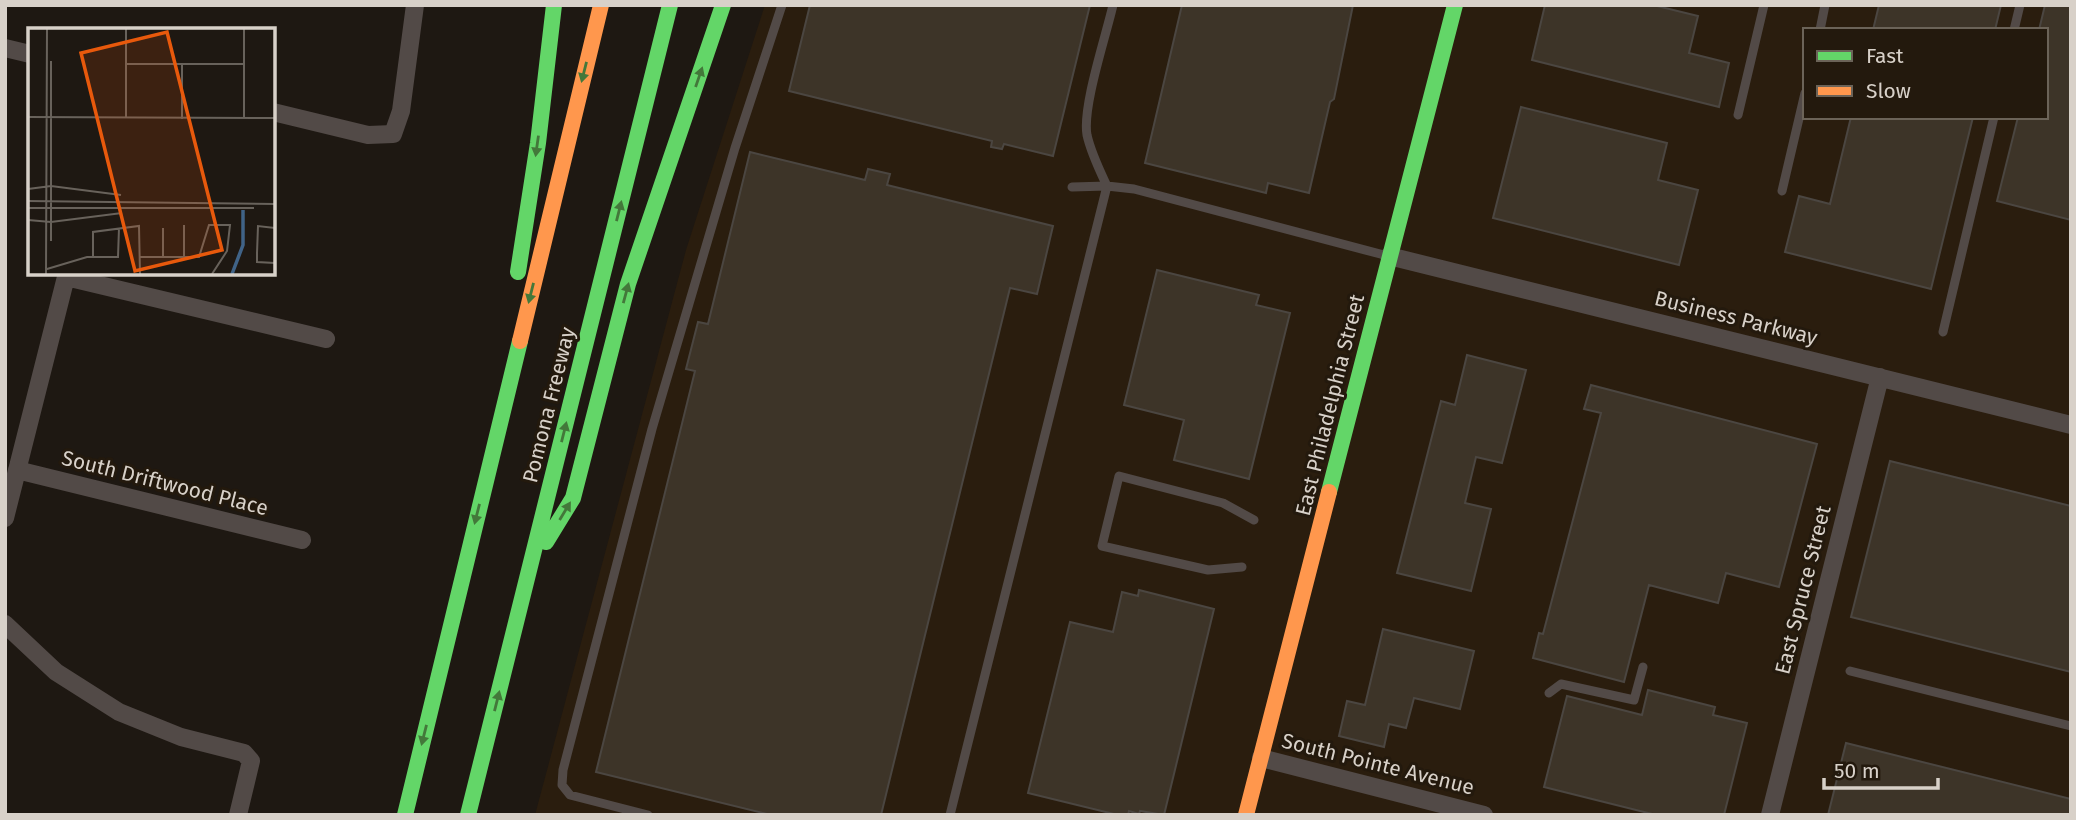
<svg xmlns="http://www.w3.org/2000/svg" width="2076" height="820" font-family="'Fira Sans',sans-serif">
  <rect width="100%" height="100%" fill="#1e1812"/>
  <path fill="#2a1d0e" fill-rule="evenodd" d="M765,5H2071V815H535L686,250ZM1805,30H2046V117H1805Z"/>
  <path fill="#3d3428" stroke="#4b4641" stroke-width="2" d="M810,5H1090L1053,156L1004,144L1002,149L991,147L992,141L789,91Z
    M1182,5H1353L1334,99L1330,102L1309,193L1268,183L1266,193L1145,163Z
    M1545,5H1653L1698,16L1689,53L1729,63L1719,107L1532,60Z
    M1879,5H2001L1995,30H1873Z
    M2045,5H2071V220L1997,201L2018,117H2046V30H2039Z
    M1521,107L1667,143L1658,180L1698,190L1679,265L1493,218Z
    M1851,117H1973L1931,289L1785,252L1799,196L1830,204Z
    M750,152L865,180L868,169L890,174L887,185L1053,226L1037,294L1010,288L881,815H771L596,772L695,371L686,369L698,322L708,324Z
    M1157,270L1259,295L1256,305L1290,313L1249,479L1174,460L1184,420L1124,405Z
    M1467,355L1526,370L1502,463L1476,457L1469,486L1465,503L1491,509L1471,591L1397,573L1441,401L1455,405Z
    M1591,385L1817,444L1779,587L1726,573L1718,603L1649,585L1624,682L1533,658L1539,633L1543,634L1601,413L1584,409Z
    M1890,461L2071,506V672L1851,617Z
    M1139,590L1214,609L1164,815L1140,811L1139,814L1129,811L1128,815H1118L1028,793L1070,622L1113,632L1122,592L1138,596Z
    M1383,629L1474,651L1460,709L1414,698L1406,728L1389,724L1384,747L1339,736L1347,701L1365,705Z
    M1648,690L1715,707L1713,715L1747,723L1724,815H1656L1544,787L1567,696L1642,715Z
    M1846,743L2071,799V815H1828Z"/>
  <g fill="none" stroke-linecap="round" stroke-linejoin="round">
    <path stroke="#524a47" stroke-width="9" d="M1820,30L1825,5
      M2014,30L2020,5
      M1738,115L1764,5
      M1072,187L1107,186L1134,189L1388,256
      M1782,191L1805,93
      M1943,332L1994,117
      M1242,567L1208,570L1102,546L1119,476L1223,503L1254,520
      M1850,671L2071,726
      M1549,693L1561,684L1634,700L1643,667
      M648,815L570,795L562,785L563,770L652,429L735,148L782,5
      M950,815L1107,186C1099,169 1091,153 1087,135C1082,107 1106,36 1113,5"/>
    <path stroke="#524a47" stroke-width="18" d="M5,48L30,54
      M273,112L368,135L393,134L401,111L415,5
      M1389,256L2071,425
      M66,277L326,339
      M17,470L302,540
      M5,518L67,273
      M5,624L56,672L119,712L181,737L244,753L251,761L238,815
      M1261,758L1484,815
      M1770,815L1880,377"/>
    <path stroke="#63d668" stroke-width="16" d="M518,272L538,143L554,5
      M1329,492L1455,5
      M546,542L573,498L628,284L723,5
      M405,815L520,341
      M468,815L670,5"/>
    <path stroke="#ff974d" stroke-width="16" d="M520,341L601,5
      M1246,815L1329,492"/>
  </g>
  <defs><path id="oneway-solid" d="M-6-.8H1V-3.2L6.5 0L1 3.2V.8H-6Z" transform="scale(1.75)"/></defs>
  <g fill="#43783a">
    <use href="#oneway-solid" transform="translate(584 72) rotate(104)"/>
    <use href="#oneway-solid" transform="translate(699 77) rotate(-71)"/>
    <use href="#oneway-solid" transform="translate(537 146) rotate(98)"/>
    <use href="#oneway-solid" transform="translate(619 211) rotate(-76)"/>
    <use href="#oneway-solid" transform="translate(531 293) rotate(104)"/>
    <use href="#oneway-solid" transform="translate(626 293) rotate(-75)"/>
    <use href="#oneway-solid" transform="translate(564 432) rotate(-76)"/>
    <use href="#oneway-solid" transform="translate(565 511) rotate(-59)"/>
    <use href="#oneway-solid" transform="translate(477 514) rotate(104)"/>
    <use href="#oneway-solid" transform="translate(497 701) rotate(-76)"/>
    <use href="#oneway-solid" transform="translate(424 735) rotate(104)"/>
  </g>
  <g text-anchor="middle" stroke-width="6" stroke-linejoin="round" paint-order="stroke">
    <g font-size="21" fill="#d8d1c9" stroke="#23190d">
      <text transform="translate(1736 318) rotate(14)" y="7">Business Parkway</text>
      <text transform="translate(549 405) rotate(-76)" y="7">Pomona Freeway</text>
      <text transform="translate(1330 405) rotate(-76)" y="7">East Philadelphia Street</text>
      <text transform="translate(165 483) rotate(14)" y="7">South Driftwood Place</text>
      <text transform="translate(1803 590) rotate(-76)" y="7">East Spruce Street</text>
      <text transform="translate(1378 764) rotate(14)" y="7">South Pointe Avenue</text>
    </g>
  </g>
  <g transform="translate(28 28)">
    <rect width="247" height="247" fill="#1e1812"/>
    <path fill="none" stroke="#406387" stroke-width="3.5" d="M204,246L215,217V182"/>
    <path fill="none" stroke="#68625b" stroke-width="2" d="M98,0V90M98,36H216M0,89L247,90M216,89V0M154,91V36M0,161L23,158L93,167M0,173L247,176M0,180H226M0,192L23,194L94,185M156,197V229M135,200V229M247,200L230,198L229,225V234L247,235M23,213V33M65,229V204L111,198L112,246M112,229H171L181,197H202L199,223L184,246M19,241L59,229H90L91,200M18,246L19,0"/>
    <path fill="#e8590c" fill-opacity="0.15" stroke="#e8590c" stroke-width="3.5" d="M139,4L194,222L107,243L53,25Z"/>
    <rect width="247" height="247" fill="none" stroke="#d8d1c9" stroke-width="3.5"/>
  </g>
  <rect width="2076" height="820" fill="none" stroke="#d8d1c9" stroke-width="14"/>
  <rect x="1803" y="28" width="245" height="91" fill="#23190d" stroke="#6b6358" stroke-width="2"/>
  <rect x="1817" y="51" width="35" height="10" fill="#63d668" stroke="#6b6358" stroke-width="2"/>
  <text x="1866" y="63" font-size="21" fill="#d8d1c9">Fast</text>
  <rect x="1817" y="86" width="35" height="10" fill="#ff974d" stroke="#6b6358" stroke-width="2"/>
  <text x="1866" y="98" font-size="21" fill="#d8d1c9">Slow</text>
  <path d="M1824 778v10h114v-10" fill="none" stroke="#d8d1c9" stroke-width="3.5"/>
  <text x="1834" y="778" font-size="21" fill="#d8d1c9" stroke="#23190d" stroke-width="5" paint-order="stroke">50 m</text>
</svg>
